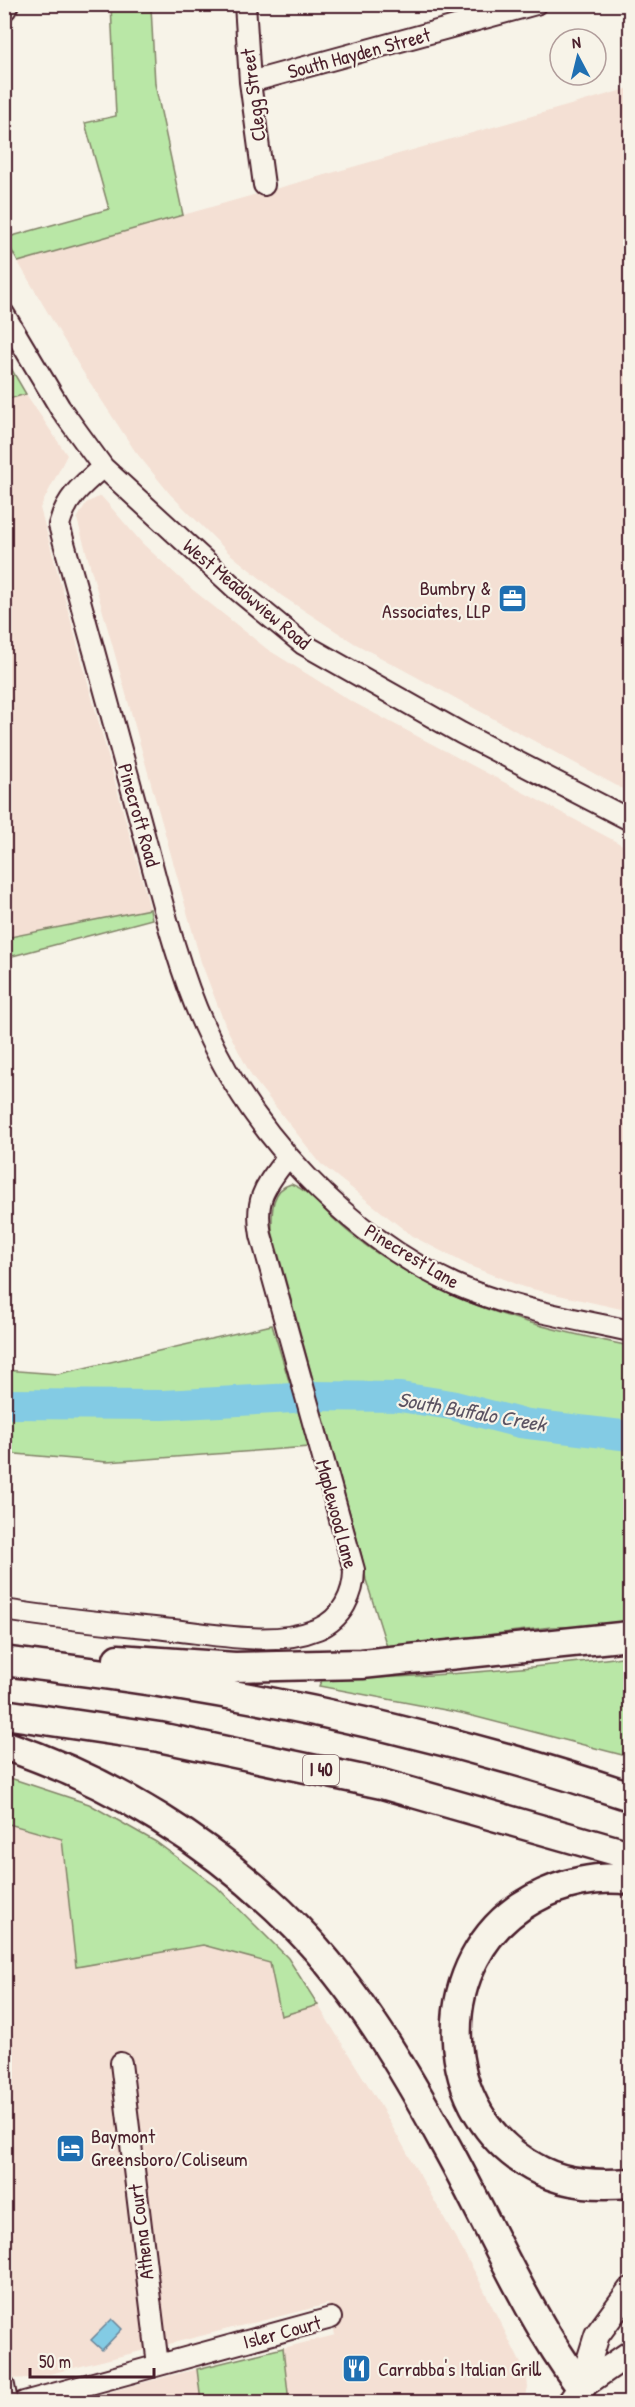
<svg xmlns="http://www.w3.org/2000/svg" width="635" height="2407" font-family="'Patrick Hand',sans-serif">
  <rect width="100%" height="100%" fill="#f7f3e8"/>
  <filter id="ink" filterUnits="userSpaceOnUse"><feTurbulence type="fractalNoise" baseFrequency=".0167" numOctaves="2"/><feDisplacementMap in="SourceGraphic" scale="12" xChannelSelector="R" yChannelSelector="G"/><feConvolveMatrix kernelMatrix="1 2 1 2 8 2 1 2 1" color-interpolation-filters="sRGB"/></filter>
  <g filter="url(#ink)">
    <path fill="#f4e0d4" d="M630,88L629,410L630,793L354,643L282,596L229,553L170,494L135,451L81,369L18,262Z
      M26,394L67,455L40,508L150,909L5,938L4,400Z
      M101,496L143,544L193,590L267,649L349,700L630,849V1311L523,1287L470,1266L412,1236L321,1164L252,1077L226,1027L201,962L77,519L86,503Z
      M4,1823L62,1839L76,1967L203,1945L270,1963L281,2016L318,2005L376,2098L476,2274L527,2376L528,2388L522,2402H289L283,2348L335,2335L328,2304L34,2378L5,2379Z
      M197,2369L201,2402H76L130,2386Z"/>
    <path fill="#b9e7a6" stroke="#828368" stroke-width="1.5" d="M111,5L151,7L155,84L183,215L18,262L5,238L109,209L85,123L116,116Z
      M5,358L26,394L5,400H4Z
      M150,909L152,919L5,958V938Z
      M291,1184C310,1191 321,1208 336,1221C350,1234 367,1247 383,1257C460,1309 541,1328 630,1346V1624L601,1627H551L387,1647L366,1580L362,1557L272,1231C272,1213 270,1190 291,1184Z
      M272,1325L309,1447L107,1462L5,1453V1370L58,1374Z
      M630,1656V1757L461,1713L319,1686L322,1679C426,1678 527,1669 630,1656Z
      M4,1776L89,1804L156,1842L217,1887L288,1958L318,2005L281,2016L270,1963L203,1945L76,1967L62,1839L5,1823Z
      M283,2348L289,2402H201L197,2369Z"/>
    <path fill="#83cbe4" stroke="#6c869a" stroke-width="1.5" d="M112,2319L122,2329L102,2350L91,2340Z"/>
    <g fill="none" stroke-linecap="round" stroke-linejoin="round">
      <path stroke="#83cbe4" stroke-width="30" d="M312,1396L400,1397L451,1405L520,1423L630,1436
        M4,1404L163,1405L293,1398"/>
      <defs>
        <path id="minor" d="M245,4L250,82L264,185
          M250,82L536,4
          M4,314L60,408L103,467L236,589L303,644L461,733L630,820
          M103,467C82,485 66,498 59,525C85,618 111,712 136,805C156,876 174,960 204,1026C252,1133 347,1235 454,1284C510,1309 571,1318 630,1331
          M4,1610C61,1619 117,1624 173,1630C219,1635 274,1647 318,1629C342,1619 354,1594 354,1570L261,1235C254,1197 266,1186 288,1156
          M121,2063L158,2365
          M4,2386L7,2402
          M24,2402L331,2318"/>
        <path id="major" d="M4,8L6,4
          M581,2387L630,2353
          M570,2402L581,2387L597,2335L630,2290"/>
        <path id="highway" d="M118,1659L235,1667L362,1664L630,1636
          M4,1661C62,1669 119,1675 176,1685C329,1710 483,1747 630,1796
          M4,1714L159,1737L382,1784L630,1855
          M4,1745C114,1782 214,1844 295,1926C357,1989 404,2069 446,2146C491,2227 526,2313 581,2387
          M630,1880C598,1875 562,1883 533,1899C428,1956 432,2118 541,2171C569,2185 600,2185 630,2183"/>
      </defs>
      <use href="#minor" stroke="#4a1f2b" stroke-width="24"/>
      <use href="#major" stroke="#4a1f2b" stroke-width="28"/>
      <use href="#highway" stroke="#4a1f2b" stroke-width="33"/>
      <use href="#minor" stroke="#f7f3e8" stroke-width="20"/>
      <use href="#major" stroke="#f7f3e8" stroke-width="24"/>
      <use href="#highway" stroke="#f7f3e8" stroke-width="28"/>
    </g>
  </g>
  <defs>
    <symbol id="office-square" viewBox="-11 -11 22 22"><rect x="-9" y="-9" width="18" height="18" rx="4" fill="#1f6fb2" stroke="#f7f3e8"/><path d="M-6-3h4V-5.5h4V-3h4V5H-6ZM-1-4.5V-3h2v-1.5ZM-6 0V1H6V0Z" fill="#fff"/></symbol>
    <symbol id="hotel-square" viewBox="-11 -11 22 22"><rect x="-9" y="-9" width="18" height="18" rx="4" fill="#1f6fb2" stroke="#f7f3e8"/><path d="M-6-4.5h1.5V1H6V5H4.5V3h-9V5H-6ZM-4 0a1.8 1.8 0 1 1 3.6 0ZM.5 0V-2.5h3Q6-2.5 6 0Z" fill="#fff"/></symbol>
    <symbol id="restaurant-square" viewBox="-11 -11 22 22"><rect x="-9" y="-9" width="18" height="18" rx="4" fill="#1f6fb2" stroke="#f7f3e8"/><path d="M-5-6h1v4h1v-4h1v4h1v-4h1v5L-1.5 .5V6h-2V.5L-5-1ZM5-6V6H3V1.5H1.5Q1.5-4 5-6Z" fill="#fff"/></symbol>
  </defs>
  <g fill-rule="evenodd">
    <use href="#office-square" x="496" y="582" width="33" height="33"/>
    <use href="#hotel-square" x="54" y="2132" width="33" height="33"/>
    <use href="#restaurant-square" x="340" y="2352" width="33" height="33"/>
  </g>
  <g text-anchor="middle" stroke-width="4.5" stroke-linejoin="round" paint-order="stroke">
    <rect fill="#f7f3e8" stroke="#7e5f64" stroke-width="1.5" x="303" y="1755" width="36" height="30" rx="4.5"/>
    <g font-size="18" font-weight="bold" fill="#4a1f2b">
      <text x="321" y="1776">I 40</text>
    </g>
    <g font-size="20" fill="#4a1f2b" stroke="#f7f3e8">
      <text transform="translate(359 53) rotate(-15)" y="7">South Hayden Street</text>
      <text transform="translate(253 95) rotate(-97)" y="7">Clegg Street</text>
      <text transform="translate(247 594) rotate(40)" y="7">West Meadowview Road</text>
      <text transform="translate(139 815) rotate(74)" y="7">Pinecroft Road</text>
      <text transform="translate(412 1256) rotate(31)" y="7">Pinecrest Lane</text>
      <text transform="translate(337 1514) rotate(75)" y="7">Maplewood Lane</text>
      <text transform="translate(141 2232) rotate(-97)" y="7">Athena Court</text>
      <text transform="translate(282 2332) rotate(-15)" y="7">Isler Court</text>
    </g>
    <g font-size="20" fill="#4a1f2b" stroke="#f7f3e8" text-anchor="start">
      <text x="491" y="595" text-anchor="end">Bumbry &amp;<tspan x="491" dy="23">Associates, LLP</tspan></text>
      <text x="91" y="2143">Baymont<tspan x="91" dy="23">Greensboro/Coliseum</tspan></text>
      <text x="378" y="2376">Carrabba's Italian Grill</text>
    </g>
    <g font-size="21" font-style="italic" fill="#5b5362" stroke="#f7f3e8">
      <text transform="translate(472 1412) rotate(10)" y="7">South Buffalo Creek</text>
    </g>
  </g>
  <rect width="635" height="2407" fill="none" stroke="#f7f3e8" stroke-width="24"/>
  <rect x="12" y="12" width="611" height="2383" fill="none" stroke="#4a1f2b" stroke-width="2" filter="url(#ink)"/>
  <g transform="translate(578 57) rotate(353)"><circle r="28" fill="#f7f3e8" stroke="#b29e9c" stroke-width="1.5"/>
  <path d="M0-4.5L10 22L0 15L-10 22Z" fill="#1f6fb2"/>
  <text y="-9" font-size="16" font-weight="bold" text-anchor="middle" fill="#4a1f2b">N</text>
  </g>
  <path d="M30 2368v9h124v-9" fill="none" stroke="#4a1f2b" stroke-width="3"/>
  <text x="39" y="2368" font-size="18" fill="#4a1f2b" stroke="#f7f3e8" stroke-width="4.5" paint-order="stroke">50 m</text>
</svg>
